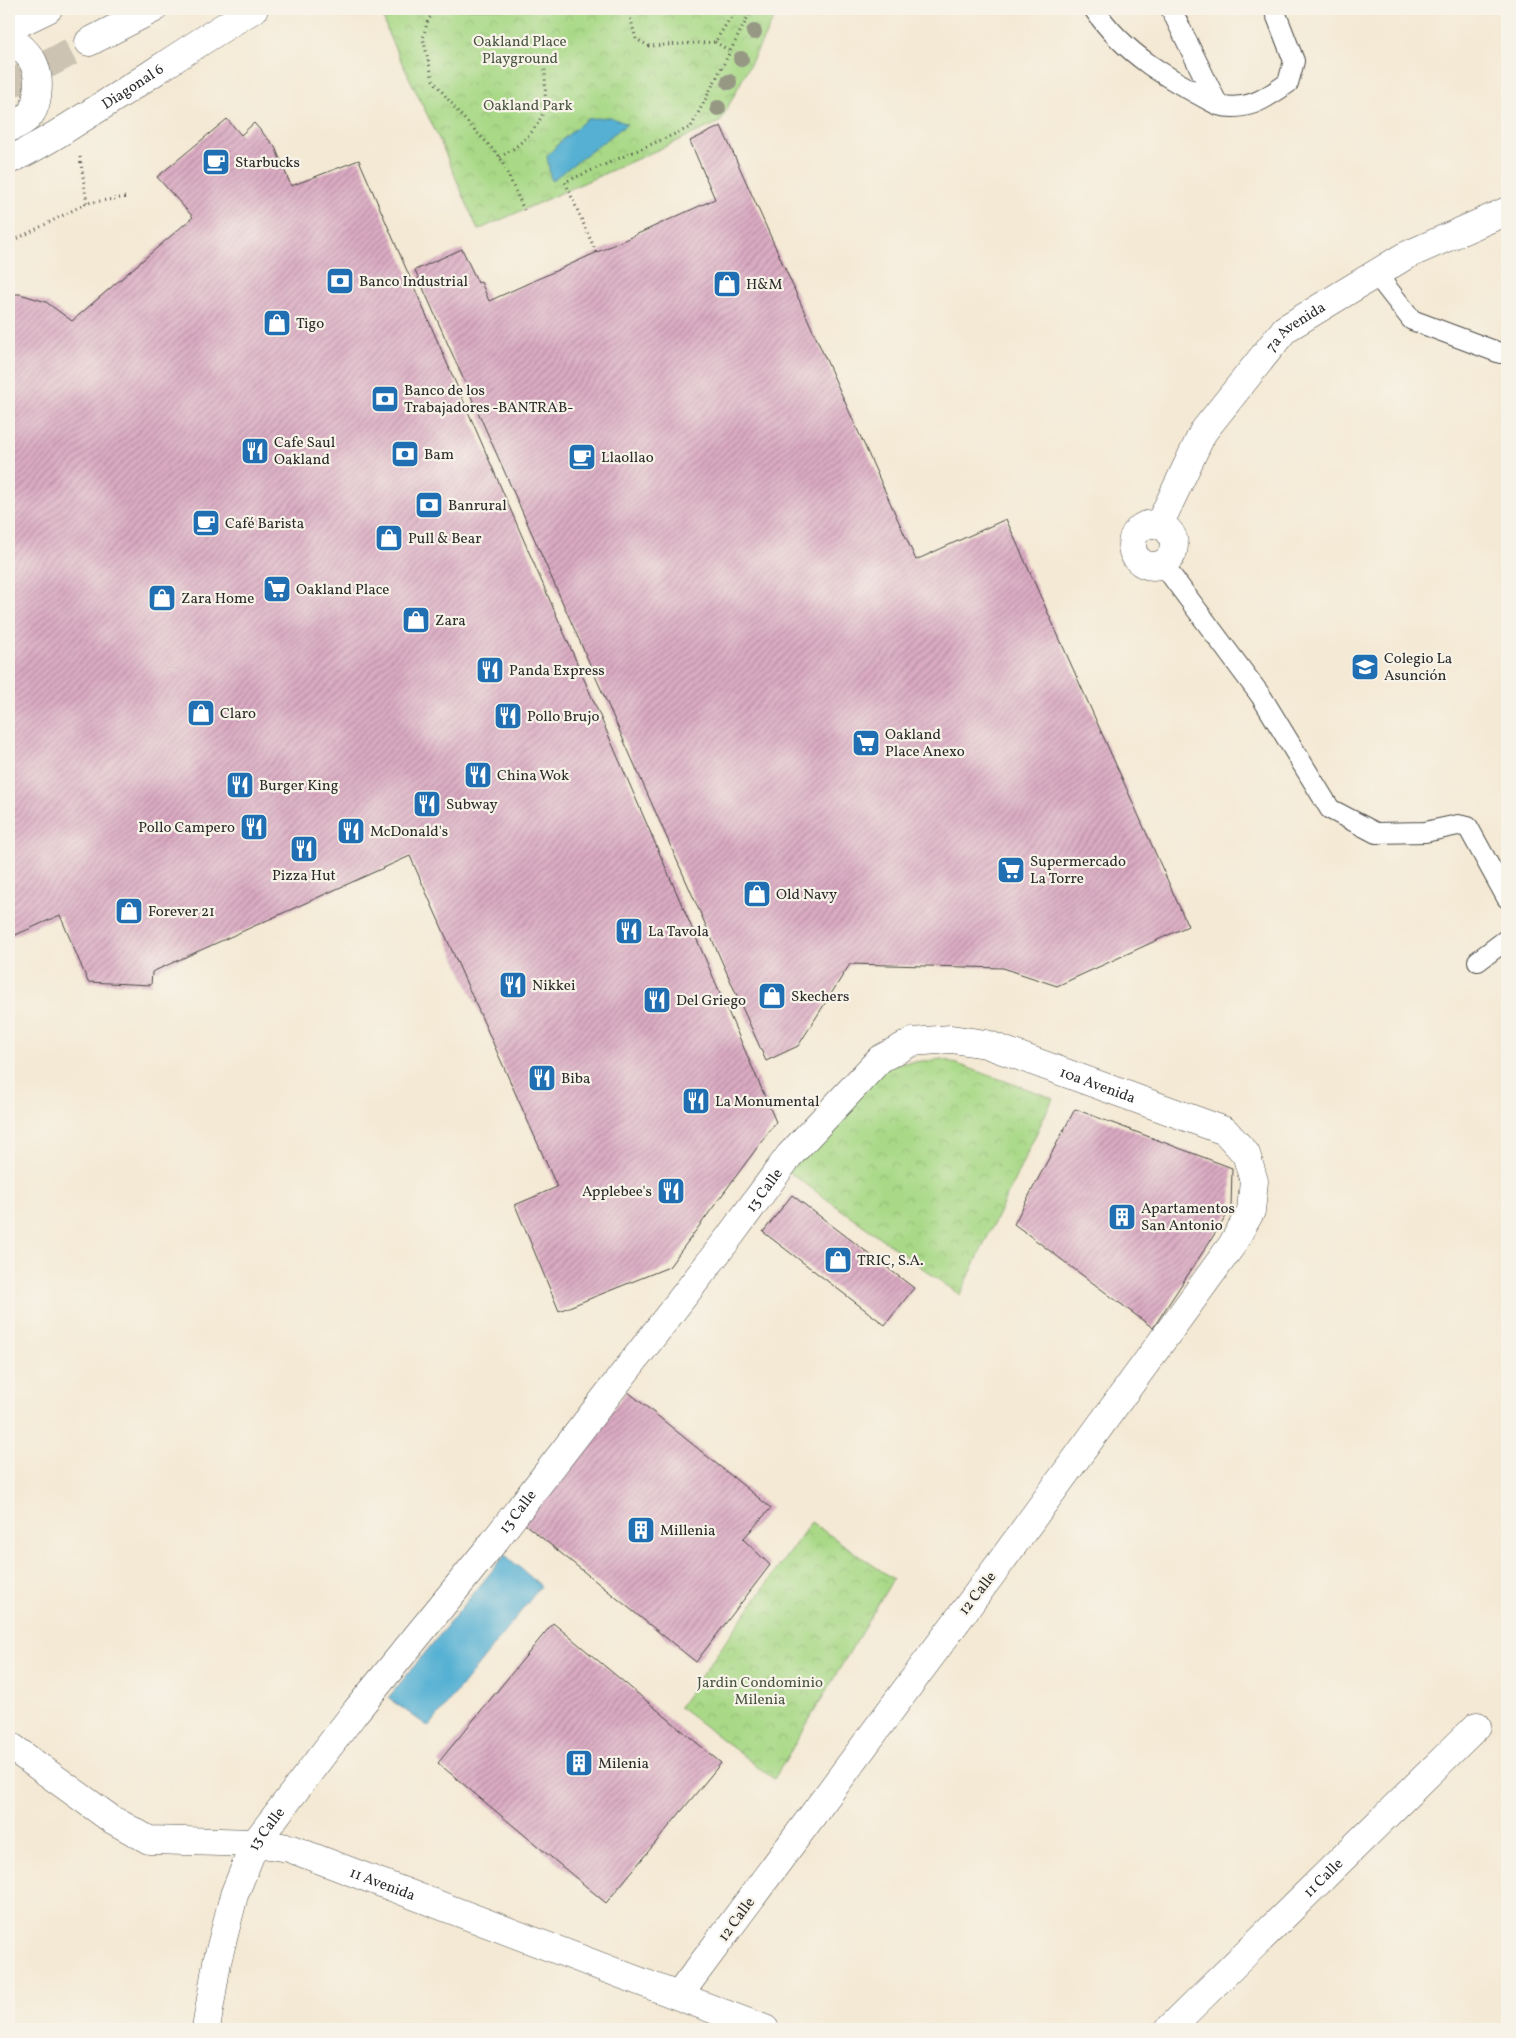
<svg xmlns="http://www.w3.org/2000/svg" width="1516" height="2038" font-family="Vollkorn,serif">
  <defs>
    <pattern id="park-crowns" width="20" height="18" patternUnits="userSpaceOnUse" patternTransform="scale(1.25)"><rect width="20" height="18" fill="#a9d987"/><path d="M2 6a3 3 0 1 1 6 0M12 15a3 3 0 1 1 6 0" fill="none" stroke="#92ba75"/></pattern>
    <pattern id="building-hatch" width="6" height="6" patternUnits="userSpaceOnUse" patternTransform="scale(1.25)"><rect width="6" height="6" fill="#dbabc3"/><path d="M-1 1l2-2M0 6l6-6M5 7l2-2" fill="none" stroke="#b28b9f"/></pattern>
  </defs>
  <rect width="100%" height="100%" fill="#f7f3e8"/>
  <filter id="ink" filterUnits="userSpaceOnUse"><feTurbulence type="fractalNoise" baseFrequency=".02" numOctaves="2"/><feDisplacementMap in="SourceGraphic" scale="10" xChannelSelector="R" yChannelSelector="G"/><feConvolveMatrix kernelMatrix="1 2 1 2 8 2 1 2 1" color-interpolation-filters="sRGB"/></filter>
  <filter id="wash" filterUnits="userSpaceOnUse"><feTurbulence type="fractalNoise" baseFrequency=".0096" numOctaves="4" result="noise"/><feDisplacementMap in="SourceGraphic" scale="20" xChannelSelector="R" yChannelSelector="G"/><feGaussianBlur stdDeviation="1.12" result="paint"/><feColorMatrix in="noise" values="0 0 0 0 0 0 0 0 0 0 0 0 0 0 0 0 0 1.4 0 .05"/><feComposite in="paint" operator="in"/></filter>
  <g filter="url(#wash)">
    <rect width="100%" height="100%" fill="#f4e9d4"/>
    <path fill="url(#park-crowns)" stroke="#6a8259" d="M381,9H779L720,122L478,230L440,141L389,36Z
      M943,1059L1053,1098L960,1295L782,1167L882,1065Z
      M811,1522L893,1579L774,1779L679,1707Z"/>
    <path fill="#55b0d3" stroke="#406e7f" d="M610,117L627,124L551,181L547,156L563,139L587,119Z
      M505,1555L541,1586L429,1727L388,1698Z"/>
    <g id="blocks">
      <path fill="url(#building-hatch)" d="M227,119L241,135L254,123L275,147L291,186L359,160L776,1122L669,1267L559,1311L515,1205L557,1187L410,856L152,972L151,985L88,982L60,915L9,938V294H20L46,302L72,321L193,217L157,177Z
        M721,126L916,560L1006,519L1188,926L1057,986L1003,968L850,964L798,1046L766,1061L415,270L462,249L478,283L481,282L489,301L715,199L690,141Z
        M1075,1109L1232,1168L1231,1209L1153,1328L1014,1224Z
        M792,1195L914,1288L885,1325L763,1232Z
        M627,1391L771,1508L743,1539L770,1565L696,1662L521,1521Z
        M553,1623L721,1763L606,1903L438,1763Z"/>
    </g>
  </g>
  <g filter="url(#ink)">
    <use href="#blocks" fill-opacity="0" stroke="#494844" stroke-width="1"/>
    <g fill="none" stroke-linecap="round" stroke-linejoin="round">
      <path stroke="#ccc3b2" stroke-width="28" stroke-dasharray="28 14" stroke-linecap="butt" d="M9,85L89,42"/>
      <defs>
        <path id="service" d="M1094,9C1125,55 1169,79 1218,105
          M1171,9L1218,105C1247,112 1265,99 1288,83L1294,61L1274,9
          M1376,274L1412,320L1500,353L1507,352
          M1162,563L1261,696L1330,809L1376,833L1425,832L1458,825L1468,827L1507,898
          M1478,961L1507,939"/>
        <g id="minor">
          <circle cx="1153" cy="545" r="21"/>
          <path id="s1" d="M1159,525L1203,432L1285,329L1405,256L1507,211"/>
          <path id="s2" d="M9,1745L111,1819L149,1840L255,1843L289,1848L765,2029"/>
          <path id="s3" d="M206,2029L217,1962L234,1895L255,1843L356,1711L493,1543L727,1240L789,1156L880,1059L912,1042L951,1039L986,1044L1225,1131L1246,1154L1254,1181L1251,1211L1232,1245L1000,1563L679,1995"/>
          <path id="s4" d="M1169,2029L1477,1726"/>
        </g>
        <g id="secondary">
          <path d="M9,28L48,9"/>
          <path d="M9,36C17,44 28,52 33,62C41,78 40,111 23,121C19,124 13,126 9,128"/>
          <path d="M89,42L153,9"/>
          <path id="s5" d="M9,160C34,149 58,134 81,119C140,83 195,43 254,9"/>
        </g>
      </defs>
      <use href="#service" stroke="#494844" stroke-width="22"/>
      <use href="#minor" stroke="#494844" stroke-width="29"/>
      <use href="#secondary" stroke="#494844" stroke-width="29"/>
      <path stroke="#494844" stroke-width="3" stroke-dasharray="1 4" stroke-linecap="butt" d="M436,9L428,20L423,38L433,80L458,112L500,157L524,210
        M628,9L636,39L649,46L715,42L736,9
        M715,42L730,51
        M80,157L87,203
        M500,157C516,148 535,133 542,115C547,101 545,83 545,68
        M9,243L87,203L127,197
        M596,252L565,182L691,127L752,9"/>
      <use href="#service" stroke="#fff" stroke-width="20"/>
      <use href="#minor" stroke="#fff" stroke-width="28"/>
      <use href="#secondary" stroke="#fff" stroke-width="28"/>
    </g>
    <g fill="#969884">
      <circle cx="754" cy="32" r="8"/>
      <circle cx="741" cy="59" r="8"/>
      <circle cx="729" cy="82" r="8"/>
      <circle cx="718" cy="108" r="8"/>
    </g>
  </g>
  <defs>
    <symbol id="cafe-square" viewBox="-11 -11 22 22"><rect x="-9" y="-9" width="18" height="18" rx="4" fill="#1f6fb2" stroke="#f7f3e8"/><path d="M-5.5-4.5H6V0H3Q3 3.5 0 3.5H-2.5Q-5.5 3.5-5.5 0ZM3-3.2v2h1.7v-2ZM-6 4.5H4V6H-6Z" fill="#fff"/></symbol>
    <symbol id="bank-square" viewBox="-11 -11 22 22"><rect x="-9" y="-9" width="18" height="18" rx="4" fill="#1f6fb2" stroke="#f7f3e8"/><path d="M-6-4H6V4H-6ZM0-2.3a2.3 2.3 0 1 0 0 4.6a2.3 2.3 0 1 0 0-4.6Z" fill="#fff"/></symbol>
    <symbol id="shop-square" viewBox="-11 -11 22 22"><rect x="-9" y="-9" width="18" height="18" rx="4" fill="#1f6fb2" stroke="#f7f3e8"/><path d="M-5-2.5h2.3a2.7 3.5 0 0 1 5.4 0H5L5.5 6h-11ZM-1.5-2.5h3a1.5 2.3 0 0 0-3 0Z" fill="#fff"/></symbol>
    <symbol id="restaurant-square" viewBox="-11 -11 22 22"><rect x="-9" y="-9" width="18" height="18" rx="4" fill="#1f6fb2" stroke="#f7f3e8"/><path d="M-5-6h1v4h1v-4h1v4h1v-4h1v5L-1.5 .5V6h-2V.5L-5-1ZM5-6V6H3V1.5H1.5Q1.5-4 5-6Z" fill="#fff"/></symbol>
    <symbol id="supermarket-square" viewBox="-11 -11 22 22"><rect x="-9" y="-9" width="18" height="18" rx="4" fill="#1f6fb2" stroke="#f7f3e8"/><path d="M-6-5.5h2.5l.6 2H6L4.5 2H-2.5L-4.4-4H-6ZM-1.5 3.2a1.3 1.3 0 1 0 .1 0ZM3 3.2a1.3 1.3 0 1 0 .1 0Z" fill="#fff"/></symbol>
    <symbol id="school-square" viewBox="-11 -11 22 22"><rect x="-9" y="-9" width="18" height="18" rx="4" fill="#1f6fb2" stroke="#f7f3e8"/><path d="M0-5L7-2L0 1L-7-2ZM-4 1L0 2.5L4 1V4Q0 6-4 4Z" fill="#fff"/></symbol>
    <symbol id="building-square" viewBox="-11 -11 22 22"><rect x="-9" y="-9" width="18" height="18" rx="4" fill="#1f6fb2" stroke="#f7f3e8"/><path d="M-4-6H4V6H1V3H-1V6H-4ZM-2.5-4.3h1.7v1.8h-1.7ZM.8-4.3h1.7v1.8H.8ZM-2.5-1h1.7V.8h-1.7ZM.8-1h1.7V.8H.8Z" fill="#fff"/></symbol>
  </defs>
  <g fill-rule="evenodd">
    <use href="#cafe-square" x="200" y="146" width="32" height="32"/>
    <use href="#bank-square" x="324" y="265" width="32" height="32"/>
    <use href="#shop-square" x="711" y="268" width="32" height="32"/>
    <use href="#shop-square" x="261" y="307" width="32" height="32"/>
    <use href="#bank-square" x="369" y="383" width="32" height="32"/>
    <use href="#restaurant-square" x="239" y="435" width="32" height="32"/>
    <use href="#bank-square" x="389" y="438" width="32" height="32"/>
    <use href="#cafe-square" x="566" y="441" width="32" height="32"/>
    <use href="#bank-square" x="413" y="489" width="32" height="32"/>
    <use href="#cafe-square" x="190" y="507" width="32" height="32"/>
    <use href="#shop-square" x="373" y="522" width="32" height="32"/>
    <use href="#supermarket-square" x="261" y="573" width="32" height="32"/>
    <use href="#shop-square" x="146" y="582" width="32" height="32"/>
    <use href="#shop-square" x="400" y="604" width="32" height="32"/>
    <use href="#school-square" x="1349" y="651" width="32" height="32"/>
    <use href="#restaurant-square" x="474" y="654" width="32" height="32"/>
    <use href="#shop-square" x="185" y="697" width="32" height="32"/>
    <use href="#restaurant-square" x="492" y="700" width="32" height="32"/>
    <use href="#supermarket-square" x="850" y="727" width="32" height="32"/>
    <use href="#restaurant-square" x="462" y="759" width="32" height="32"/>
    <use href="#restaurant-square" x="224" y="769" width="32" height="32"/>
    <use href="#restaurant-square" x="411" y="788" width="32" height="32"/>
    <use href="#restaurant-square" x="238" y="811" width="32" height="32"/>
    <use href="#restaurant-square" x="335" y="815" width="32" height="32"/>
    <use href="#restaurant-square" x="288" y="833" width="32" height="32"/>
    <use href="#supermarket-square" x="995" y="854" width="32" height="32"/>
    <use href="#shop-square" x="741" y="878" width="32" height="32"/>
    <use href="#shop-square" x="113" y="895" width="32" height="32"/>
    <use href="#restaurant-square" x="613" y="915" width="32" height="32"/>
    <use href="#restaurant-square" x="497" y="969" width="32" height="32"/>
    <use href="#shop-square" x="756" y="980" width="32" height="32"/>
    <use href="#restaurant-square" x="641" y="984" width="32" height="32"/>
    <use href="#restaurant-square" x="526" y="1062" width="32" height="32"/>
    <use href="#restaurant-square" x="680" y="1085" width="32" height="32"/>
    <use href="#restaurant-square" x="655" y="1175" width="32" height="32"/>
    <use href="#building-square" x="1106" y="1201" width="32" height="32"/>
    <use href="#shop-square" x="822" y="1244" width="32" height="32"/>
    <use href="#building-square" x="625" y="1514" width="32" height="32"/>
    <use href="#building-square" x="563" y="1747" width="32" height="32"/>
  </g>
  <g text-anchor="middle" stroke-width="4.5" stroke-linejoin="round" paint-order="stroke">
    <g font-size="15" fill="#4a5642" stroke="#f7f3e8">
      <text x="520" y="46">Oakland Place<tspan x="520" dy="17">Playground</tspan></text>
      <text x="528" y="110">Oakland Park</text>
      <text x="760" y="1687">Jardin Condominio<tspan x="760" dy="17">Milenia</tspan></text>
    </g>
    <g font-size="15" fill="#2b2b2b" stroke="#f7f3e8">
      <text dy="5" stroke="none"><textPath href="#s5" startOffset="144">Diagonal 6</textPath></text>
      <text dy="5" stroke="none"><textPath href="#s1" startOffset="244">7a Avenida</textPath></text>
      <text dy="5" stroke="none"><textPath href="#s3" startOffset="1426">10a Avenida</textPath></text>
      <text dy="5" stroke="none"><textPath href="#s3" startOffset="1021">13 Calle</textPath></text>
      <text dy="5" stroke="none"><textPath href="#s3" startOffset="616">13 Calle</textPath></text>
      <text transform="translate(977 1593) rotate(-52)" y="5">12 Calle</text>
      <text dy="5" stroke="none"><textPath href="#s3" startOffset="211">13 Calle</textPath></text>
      <text dy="5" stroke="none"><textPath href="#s4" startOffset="216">11 Calle</textPath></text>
      <text dy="5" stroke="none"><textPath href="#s2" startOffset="410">11 Avenida</textPath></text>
      <text transform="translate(736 1919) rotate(-54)" y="5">12 Calle</text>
    </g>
    <g font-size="15" fill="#2b2b2b" stroke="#f7f3e8" text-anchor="start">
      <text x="235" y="167">Starbucks</text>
      <text x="359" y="286">Banco Industrial</text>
      <text x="746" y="289">H&amp;M</text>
      <text x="296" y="328">Tigo</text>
      <text x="404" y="395">Banco de los<tspan x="404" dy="17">Trabajadores -BANTRAB-</tspan></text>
      <text x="274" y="447">Cafe Saul<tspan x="274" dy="17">Oakland</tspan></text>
      <text x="424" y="459">Bam</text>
      <text x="601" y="462">Llaollao</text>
      <text x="448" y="510">Banrural</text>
      <text x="225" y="528">Café Barista</text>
      <text x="408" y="543">Pull &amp; Bear</text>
      <text x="296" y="594">Oakland Place</text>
      <text x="181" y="603">Zara Home</text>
      <text x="435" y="625">Zara</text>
      <text x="1384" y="663">Colegio La<tspan x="1384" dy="17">Asunción</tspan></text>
      <text x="509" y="675">Panda Express</text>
      <text x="220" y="718">Claro</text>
      <text x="527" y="721">Pollo Brujo</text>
      <text x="885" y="739">Oakland<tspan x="885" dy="17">Place Anexo</tspan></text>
      <text x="497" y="780">China Wok</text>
      <text x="259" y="790">Burger King</text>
      <text x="446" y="809">Subway</text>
      <text x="235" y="832" text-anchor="end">Pollo Campero</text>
      <text x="370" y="836">McDonald's</text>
      <text x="1030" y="866">Supermercado<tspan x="1030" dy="17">La Torre</tspan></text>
      <text x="304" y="880" text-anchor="middle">Pizza Hut</text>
      <text x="776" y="899">Old Navy</text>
      <text x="148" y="916">Forever 21</text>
      <text x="648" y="936">La Tavola</text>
      <text x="532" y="990">Nikkei</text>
      <text x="791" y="1001">Skechers</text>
      <text x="676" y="1005">Del Griego</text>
      <text x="561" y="1083">Biba</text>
      <text x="715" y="1106">La Monumental</text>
      <text x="652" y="1196" text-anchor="end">Applebee's</text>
      <text x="1141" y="1213">Apartamentos<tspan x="1141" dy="17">San Antonio</tspan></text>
      <text x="857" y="1265">TRIC, S.A.</text>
      <text x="660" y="1535">Millenia</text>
      <text x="598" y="1768">Milenia</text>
    </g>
  </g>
  <rect width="1516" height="2038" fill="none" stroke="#f7f3e8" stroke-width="30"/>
</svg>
